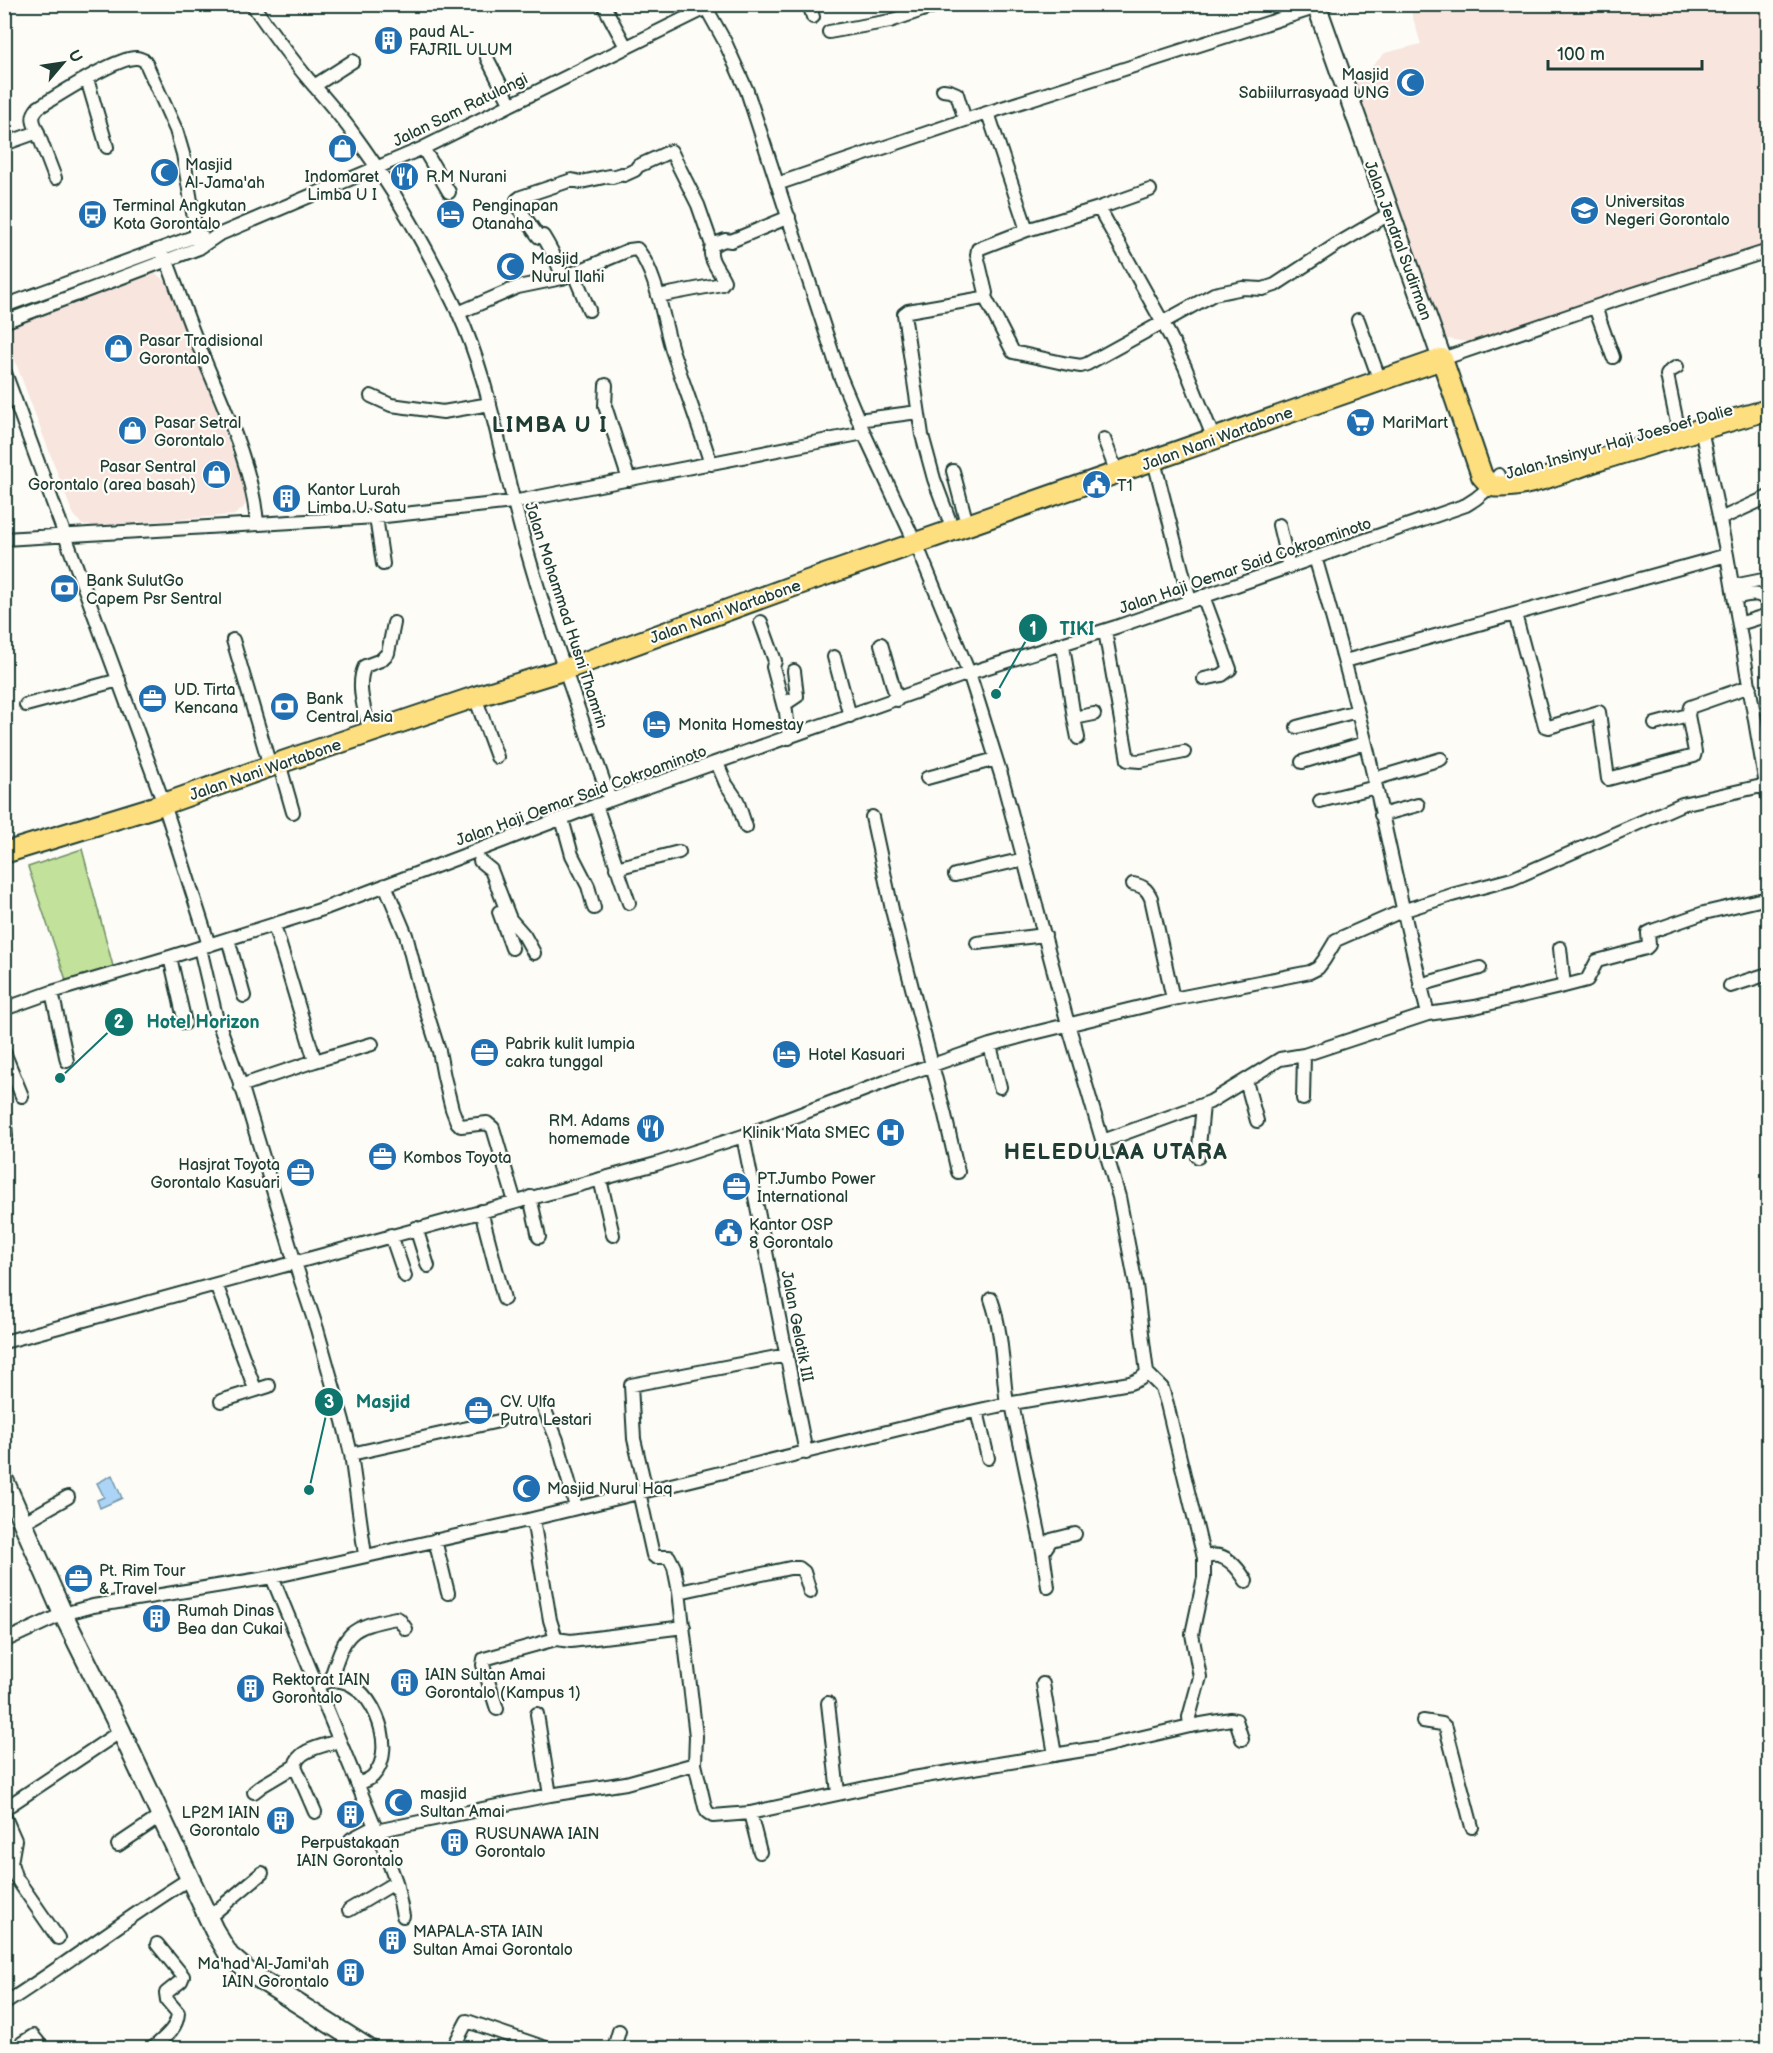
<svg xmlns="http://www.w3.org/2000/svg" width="1773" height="2053" font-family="'Balsamiq Sans',sans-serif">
  <rect width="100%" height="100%" fill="#fdfcf7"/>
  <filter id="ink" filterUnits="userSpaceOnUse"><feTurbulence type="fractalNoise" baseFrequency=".0167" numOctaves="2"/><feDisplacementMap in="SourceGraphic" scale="12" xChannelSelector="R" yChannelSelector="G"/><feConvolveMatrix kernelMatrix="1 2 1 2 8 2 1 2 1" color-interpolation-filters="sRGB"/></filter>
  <g filter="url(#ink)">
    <path fill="#f7e5de" d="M1409,5H1768V258L1473,343L1442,338L1384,162L1355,84L1385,53L1421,44Z
      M153,272L167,282L186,316L194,350L246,490L247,501L243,508L234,515L93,526L82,525L72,512L5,334V326Z"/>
    <path fill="#c2e19a" stroke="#708f67" stroke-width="1.5" d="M82,849L114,970L67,983L28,867Z"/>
    <path fill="#acd4f7" stroke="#7498a9" stroke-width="1.5" d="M112,1475L122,1498L100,1508L97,1500L104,1497L97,1483Z"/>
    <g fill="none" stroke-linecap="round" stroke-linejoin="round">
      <defs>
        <path id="street" d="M252,4C270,30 289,56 309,80C324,97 339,114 352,132C394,189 428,249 458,312C486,373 497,438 514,502C539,603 576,701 610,800
          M603,4L626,47
          M809,4L813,17
          M829,32L890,21L940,4
          M487,58L510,103
          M87,79L107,147
          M314,86L353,61
          M943,90L950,91L957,94L965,120
          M988,113L1027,230L1099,208L1150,190
          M4,144L38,132
          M423,148L449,192
          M55,178L34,123C32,116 34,112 39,107C57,96 118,56 137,58C139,58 143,60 145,61L176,130L183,154L199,248
          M777,184L965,120L1327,4
          M1099,208L1170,336L1185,367L1214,439
          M162,249C175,280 185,313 198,344C220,399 253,465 257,524
          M574,274L589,310
          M562,278C559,263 551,249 543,236L539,237C531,227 525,216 516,205L517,200L521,197L572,180L581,182L609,176L612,177L622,174L624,175L635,170L638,166L669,152L671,151L698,205L712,245
          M658,296L722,284L724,281C719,269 707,259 712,245L725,240L731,241L789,217
          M985,297L1013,352L1068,364L1081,366L1087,364L1214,294L1243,288L1263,289L1275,285L1336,245L1389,214
          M4,306L196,236H202
          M1595,307L1613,357
          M458,313L518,287L562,278L629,250L637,249C657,273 663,320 672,350C685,388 699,426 711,464
          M1358,320L1380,381
          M4,322L199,248L218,235L423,148L712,5
          M1442,359L1618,299L1768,251
          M1677,367L1670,371L1667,375L1677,423
          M4,370L164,804L209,945
          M606,385L605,406L629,480
          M371,396L391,405L443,412L490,404
          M858,420L918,412
          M1701,429L1727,555L1768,797
          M1104,439L1117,473
          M1154,461L1190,601
          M953,471L967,524
          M376,517L383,564
          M1720,519L1768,497
          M1279,525L1289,567
          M953,530L934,479L922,435L904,314L908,311L983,298L986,293L977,255L978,249L1027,230
          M4,539L376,517L513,502L864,433
          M1315,557C1337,633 1359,710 1376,787C1393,863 1409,939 1428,1014
          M1733,586L1768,579
          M1203,596L1230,669L1222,675L1204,679
          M1735,598C1748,595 1764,589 1768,606
          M1515,614L1545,726L1549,727L1599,712L1608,779L1694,756L1695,752L1688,715L1690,707L1750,686
          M761,622L775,661L773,667L784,708
          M1739,624L1768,615
          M1105,631L1128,760L1140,761L1184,752
          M233,640L270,766
          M881,644L897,700
          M1063,645L1074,718L1094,714
          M834,657L850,716
          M1345,661L1727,555
          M475,697L497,757
          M26,705L119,680
          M1074,718L1078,738
          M1655,724L1688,715
          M1297,727L1357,711
          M370,733C366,714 355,685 365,666L381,660L388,653L394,623
          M789,738L785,704L797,696L794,671
          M1302,762L1365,743
          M279,763L293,812
          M717,763L726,784L737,800L746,827
          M927,778L996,759
          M1374,779L1441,759
          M1320,801L1376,787
          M596,805L629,903
          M1381,815L1418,805
          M872,817L893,914L945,1115L958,1172
          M562,819L572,855L588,886L594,908
          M480,861L491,870L510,919L524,935L534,953
          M616,868L679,852
          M955,875L1024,859
          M1133,884C1143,886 1147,889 1151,898L1173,999
          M385,885L406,935L421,994L439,1051L444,1077L452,1109L457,1122L461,1126L487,1123L493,1128L515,1202
          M499,912L512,948
          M274,925L315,1061
          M228,939L244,996
          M977,943L1045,935
          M200,948L216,1016L244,1094L295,1263L317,1329L343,1421L351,1454L365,1555
          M170,957L185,1023
          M1420,985L1480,968
          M1564,986L1587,980L1597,961L1646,948L1649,945L1648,933L1652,931L1704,913L1768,898
          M1730,986L1768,974
          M52,992L67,1061
          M4,1009L52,992L170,957L323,909L610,800L969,673L1116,627L1466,505C1480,497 1490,488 1499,475
          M990,1045L1000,1087
          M4,1052L22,1096
          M1246,1081L1257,1121
          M240,1086L315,1061L372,1044
          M1303,1099L1304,1055
          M4,1113L6,1137
          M743,1136L806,1453
          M1103,1141L1210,1102L1280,1059L1304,1055L1428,1014L1475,1007L1564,986L1560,948
          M1198,1157L1203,1105
          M600,1179L613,1235
          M530,1197L539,1237
          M481,1211L504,1299
          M416,1228L428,1266
          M391,1235L405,1276
          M216,1284L255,1389
          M991,1299C1003,1333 1002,1369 1007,1404
          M4,1342L656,1164L743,1136L898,1077L990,1045L1034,1033L1173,999L1310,972L1318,968L1324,960L1336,940L1402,911L1452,895L1512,879L1682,804L1766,785
          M1147,1373L1162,1388L1167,1404L1204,1558C1223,1549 1237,1566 1246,1581
          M221,1401L269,1386
          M1012,1404L1043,1552L1048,1587
          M544,1408L557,1440L576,1507
          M977,1411L988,1458
          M351,1454L499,1421
          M646,1490L634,1439L631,1385L787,1355
          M639,1492L653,1555L655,1557H669L674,1567L679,1592L696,1736L695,1764L705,1807L707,1812L713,1816L750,1813L907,1779L1096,1748L1190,1726L1231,1719L1236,1720L1242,1739
          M533,1519L550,1620L556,1639L571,1641L684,1627
          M24,1522L68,1497
          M435,1540L448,1593
          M1043,1552L1051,1540L1075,1534
          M272,1577L381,1841L396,1882L403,1916
          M679,1592L790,1568H799L804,1572L810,1592
          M4,1641L63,1614L93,1606L272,1577L528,1520L948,1417L1007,1404L1130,1383L1140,1379L1147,1373L1136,1285L1119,1197L1068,1024L1002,778L978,701L969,673L920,553L864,433L840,376L747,91L725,42L704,4
          M330,1680C346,1634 345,1628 396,1618L399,1619L406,1629
          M1043,1684L1055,1755
          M317,1686C321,1684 326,1681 330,1681C370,1674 400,1749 373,1776C369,1780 363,1782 357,1784
          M828,1703L838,1793
          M497,1709L483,1665L484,1659L556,1639
          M537,1714L550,1795
          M1423,1721L1442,1724L1446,1728L1472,1827
          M1190,1726L1189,1717L1200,1677L1192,1634L1204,1578V1558
          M254,1792L263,1785L295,1766
          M4,1809L121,1731
          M315,1812L295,1766C298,1749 324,1746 338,1741
          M750,1813L760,1852
          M4,1815L15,1840L11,1863L15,1876L58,1938
          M376,1831L550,1795L626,1783L695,1764
          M351,1839L374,1827
          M118,1845L161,1816
          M349,1910L396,1882
          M208,1918L262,1873
          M4,2004C67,1964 126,1918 189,1879
          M22,2043L33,2036L43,2048
          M153,2048C164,2038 177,2029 178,2013L167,2000L166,1993L181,1981L183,1976L157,1944
          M453,2048L467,2021L546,2048
          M614,2048L619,2031"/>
        <path id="secondary" d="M1316,4L1442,359
          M4,1480L63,1614L121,1731L214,1930L229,1955L250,1973L368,2048"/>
        <path id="primary" d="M4,853L164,804L285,761L475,697L566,669L799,584L1442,359L1482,476L1491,486C1523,490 1562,472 1593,462C1651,444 1709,426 1768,410"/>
      </defs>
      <use href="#street" stroke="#1f3d34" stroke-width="16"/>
      <use href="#secondary" stroke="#1f3d34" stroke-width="22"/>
      <use href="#primary" stroke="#1f3d34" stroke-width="24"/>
      <use href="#street" stroke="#fdfcf7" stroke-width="12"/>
      <use href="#secondary" stroke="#fdfcf7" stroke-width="18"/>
      <use href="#primary" stroke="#fedf80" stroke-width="20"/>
    </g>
  </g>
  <defs>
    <symbol id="building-disc" viewBox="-11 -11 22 22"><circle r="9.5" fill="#1f6fb2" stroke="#fdfcf7"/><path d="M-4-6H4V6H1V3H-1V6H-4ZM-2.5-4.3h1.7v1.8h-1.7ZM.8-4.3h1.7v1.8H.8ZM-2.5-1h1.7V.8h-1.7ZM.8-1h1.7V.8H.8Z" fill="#fff"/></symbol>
    <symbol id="mosque-disc" viewBox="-11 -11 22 22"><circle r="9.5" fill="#1f6fb2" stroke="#fdfcf7"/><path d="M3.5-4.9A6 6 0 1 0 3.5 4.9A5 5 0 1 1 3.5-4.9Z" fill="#fff"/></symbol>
    <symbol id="shop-disc" viewBox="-11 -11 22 22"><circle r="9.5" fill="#1f6fb2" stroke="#fdfcf7"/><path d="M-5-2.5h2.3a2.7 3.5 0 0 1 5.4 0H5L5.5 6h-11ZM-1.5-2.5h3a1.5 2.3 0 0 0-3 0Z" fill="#fff"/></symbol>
    <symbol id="restaurant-disc" viewBox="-11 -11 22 22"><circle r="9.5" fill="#1f6fb2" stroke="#fdfcf7"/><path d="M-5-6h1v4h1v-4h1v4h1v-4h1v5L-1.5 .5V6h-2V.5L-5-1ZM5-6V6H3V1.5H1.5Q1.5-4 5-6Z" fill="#fff"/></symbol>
    <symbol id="university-disc" viewBox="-11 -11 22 22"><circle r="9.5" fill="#1f6fb2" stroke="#fdfcf7"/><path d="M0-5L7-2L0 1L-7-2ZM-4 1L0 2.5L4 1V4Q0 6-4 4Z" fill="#fff"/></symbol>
    <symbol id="bus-disc" viewBox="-11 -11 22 22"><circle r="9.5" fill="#1f6fb2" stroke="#fdfcf7"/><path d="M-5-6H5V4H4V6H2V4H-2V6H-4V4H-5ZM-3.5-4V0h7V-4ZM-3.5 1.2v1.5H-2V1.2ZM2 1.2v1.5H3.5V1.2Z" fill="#fff"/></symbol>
    <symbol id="hotel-disc" viewBox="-11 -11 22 22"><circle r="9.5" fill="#1f6fb2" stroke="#fdfcf7"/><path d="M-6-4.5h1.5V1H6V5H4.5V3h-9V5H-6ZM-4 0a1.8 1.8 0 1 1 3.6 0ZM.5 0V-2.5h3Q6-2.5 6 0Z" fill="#fff"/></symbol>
    <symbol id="supermarket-disc" viewBox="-11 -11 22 22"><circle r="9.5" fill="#1f6fb2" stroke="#fdfcf7"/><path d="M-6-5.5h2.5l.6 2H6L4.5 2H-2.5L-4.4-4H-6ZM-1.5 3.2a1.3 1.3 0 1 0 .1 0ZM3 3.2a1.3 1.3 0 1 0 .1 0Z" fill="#fff"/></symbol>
    <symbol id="civic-disc" viewBox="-11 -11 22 22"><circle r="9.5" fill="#1f6fb2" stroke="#fdfcf7"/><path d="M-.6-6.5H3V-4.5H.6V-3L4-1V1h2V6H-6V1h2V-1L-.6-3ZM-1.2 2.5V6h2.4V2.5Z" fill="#fff"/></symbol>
    <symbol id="bank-disc" viewBox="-11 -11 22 22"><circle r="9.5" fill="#1f6fb2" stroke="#fdfcf7"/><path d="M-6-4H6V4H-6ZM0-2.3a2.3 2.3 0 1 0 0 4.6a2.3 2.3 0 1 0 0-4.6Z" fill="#fff"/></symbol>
    <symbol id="office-disc" viewBox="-11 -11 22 22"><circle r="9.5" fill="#1f6fb2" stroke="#fdfcf7"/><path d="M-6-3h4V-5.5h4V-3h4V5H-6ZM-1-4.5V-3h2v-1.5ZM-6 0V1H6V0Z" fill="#fff"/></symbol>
    <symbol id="hospital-disc" viewBox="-11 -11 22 22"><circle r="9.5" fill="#1f6fb2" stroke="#fdfcf7"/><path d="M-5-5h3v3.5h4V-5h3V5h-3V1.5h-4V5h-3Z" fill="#fff"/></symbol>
  </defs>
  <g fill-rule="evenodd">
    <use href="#building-disc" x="372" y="24" width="33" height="33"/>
    <use href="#mosque-disc" x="1394" y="66" width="33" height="33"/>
    <use href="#shop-disc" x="326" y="132" width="33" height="33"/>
    <use href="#mosque-disc" x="148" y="156" width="33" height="33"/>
    <use href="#restaurant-disc" x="388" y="160" width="33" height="33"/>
    <use href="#university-disc" x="1568" y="194" width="33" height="33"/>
    <use href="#bus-disc" x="76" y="198" width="33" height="33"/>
    <use href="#hotel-disc" x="434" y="198" width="33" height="33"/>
    <use href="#mosque-disc" x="494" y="250" width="33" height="33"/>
    <use href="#shop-disc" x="102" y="332" width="33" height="33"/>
    <use href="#supermarket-disc" x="1344" y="406" width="33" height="33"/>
    <use href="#shop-disc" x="116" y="414" width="33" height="33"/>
    <use href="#shop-disc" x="200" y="458" width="33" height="33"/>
    <use href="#civic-disc" x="1080" y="468" width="33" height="33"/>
    <use href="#building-disc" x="270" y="482" width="33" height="33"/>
    <use href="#bank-disc" x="48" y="572" width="33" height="33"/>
    <use href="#office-disc" x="136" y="682" width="33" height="33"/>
    <use href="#bank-disc" x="268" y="690" width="33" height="33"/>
    <use href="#hotel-disc" x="640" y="708" width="33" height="33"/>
    <use href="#office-disc" x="468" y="1036" width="33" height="33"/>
    <use href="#hotel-disc" x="770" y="1038" width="33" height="33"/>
    <use href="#restaurant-disc" x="634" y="1112" width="33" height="33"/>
    <use href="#hospital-disc" x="874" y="1116" width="33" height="33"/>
    <use href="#office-disc" x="366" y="1140" width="33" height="33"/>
    <use href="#office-disc" x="284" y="1156" width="33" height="33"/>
    <use href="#office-disc" x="720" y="1170" width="33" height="33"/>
    <use href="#civic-disc" x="712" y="1216" width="33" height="33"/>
    <use href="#office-disc" x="462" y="1394" width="33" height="33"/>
    <use href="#mosque-disc" x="510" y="1472" width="33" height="33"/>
    <use href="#office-disc" x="62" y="1562" width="33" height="33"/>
    <use href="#building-disc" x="140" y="1602" width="33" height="33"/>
    <use href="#building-disc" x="388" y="1666" width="33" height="33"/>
    <use href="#building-disc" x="234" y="1672" width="33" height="33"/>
    <use href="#mosque-disc" x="382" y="1786" width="33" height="33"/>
    <use href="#building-disc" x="334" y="1798" width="33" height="33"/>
    <use href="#building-disc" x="264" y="1804" width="33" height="33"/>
    <use href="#building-disc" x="438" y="1826" width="33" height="33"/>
    <use href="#building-disc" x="376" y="1924" width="33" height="33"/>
    <use href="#building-disc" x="334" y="1956" width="33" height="33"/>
  </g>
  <g text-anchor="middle" stroke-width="4.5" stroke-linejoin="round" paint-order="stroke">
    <g font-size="16" fill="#1f3d34" stroke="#fdfcf7" text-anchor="start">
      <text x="409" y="37">paud AL-<tspan x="409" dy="18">FAJRIL ULUM</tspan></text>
      <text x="1389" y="80" text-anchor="end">Masjid<tspan x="1389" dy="18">Sabiilurrasyaad UNG</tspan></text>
      <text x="185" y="170">Masjid<tspan x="185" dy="18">Al-Jama'ah</tspan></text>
      <text x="342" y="182" text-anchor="middle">Indomaret<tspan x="342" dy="18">Limba U I</tspan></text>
      <text x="426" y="182">R.M Nurani</text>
      <text x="1605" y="207">Universitas<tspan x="1605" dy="18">Negeri Gorontalo</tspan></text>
      <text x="113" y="211">Terminal Angkutan<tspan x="113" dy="18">Kota Gorontalo</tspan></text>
      <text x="472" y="211">Penginapan<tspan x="472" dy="18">Otanaha</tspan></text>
      <text x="531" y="264">Masjid<tspan x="531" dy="18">Nurul Ilahi</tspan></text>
      <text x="139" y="346">Pasar Tradisional<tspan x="139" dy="18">Gorontalo</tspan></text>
      <text x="154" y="428">Pasar Setral<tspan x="154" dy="18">Gorontalo</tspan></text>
      <text x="1382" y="428">MariMart</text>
      <text x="196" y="472" text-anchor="end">Pasar Sentral<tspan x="196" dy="18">Gorontalo (area basah)</tspan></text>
      <text x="1117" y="491">T1</text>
      <text x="307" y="495">Kantor Lurah<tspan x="307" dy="18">Limba U. Satu</tspan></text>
      <text x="86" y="586">Bank SulutGo<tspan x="86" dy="18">Capem Psr Sentral</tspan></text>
      <text x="174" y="695">UD. Tirta<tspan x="174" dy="18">Kencana</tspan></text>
      <text x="306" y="704">Bank<tspan x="306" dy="18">Central Asia</tspan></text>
      <text x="678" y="730">Monita Homestay</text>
      <text x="505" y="1049">Pabrik kulit lumpia<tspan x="505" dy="18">cakra tunggal</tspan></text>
      <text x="808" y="1060">Hotel Kasuari</text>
      <text x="630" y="1126" text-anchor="end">RM. Adams<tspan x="630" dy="18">homemade</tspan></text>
      <text x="870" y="1138" text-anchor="end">Klinik Mata SMEC</text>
      <text x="403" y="1163">Kombos Toyota</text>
      <text x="280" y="1170" text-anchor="end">Hasjrat Toyota<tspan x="280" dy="18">Gorontalo Kasuari</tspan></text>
      <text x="757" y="1184">PT.Jumbo Power<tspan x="757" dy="18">International</tspan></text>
      <text x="749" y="1230">Kantor OSP<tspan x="749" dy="18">8 Gorontalo</tspan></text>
      <text x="500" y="1407">CV. Ulfa<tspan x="500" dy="18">Putra Lestari</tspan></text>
      <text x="547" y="1494">Masjid Nurul Haq</text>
      <text x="99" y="1576">Pt. Rim Tour<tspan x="99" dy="18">&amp; Travel</tspan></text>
      <text x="177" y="1616">Rumah Dinas<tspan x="177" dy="18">Bea dan Cukai</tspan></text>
      <text x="425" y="1680">IAIN Sultan Amai<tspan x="425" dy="18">Gorontalo (Kampus 1)</tspan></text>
      <text x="272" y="1685">Rektorat IAIN<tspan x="272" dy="18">Gorontalo</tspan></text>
      <text x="420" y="1799">masjid<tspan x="420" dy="18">Sultan Amai</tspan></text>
      <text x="260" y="1818" text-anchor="end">LP2M IAIN<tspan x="260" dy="18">Gorontalo</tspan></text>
      <text x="475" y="1839">RUSUNAWA IAIN<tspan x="475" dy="18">Gorontalo</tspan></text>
      <text x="350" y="1848" text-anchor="middle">Perpustakaan<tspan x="350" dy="18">IAIN Gorontalo</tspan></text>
      <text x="413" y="1937">MAPALA-STA IAIN<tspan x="413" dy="18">Sultan Amai Gorontalo</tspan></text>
      <text x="329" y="1969" text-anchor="end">Ma'had Al-Jami'ah<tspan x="329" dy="18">IAIN Gorontalo</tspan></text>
    </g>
    <g font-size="16" fill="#1f3d34" stroke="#fdfcf7">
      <text transform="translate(460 109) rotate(-26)" y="6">Jalan Sam Ratulangi</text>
      <text transform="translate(1399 240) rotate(70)" y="6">Jalan Jendral Sudirman</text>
      <text transform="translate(1217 438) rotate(-20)" y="6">Jalan Nani Wartabone</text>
      <text transform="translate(1619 441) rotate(-16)" y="6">Jalan Insinyur Haji Joesoef Dalie</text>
      <text transform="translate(1245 565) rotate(-19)" y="6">Jalan Haji Oemar Said Cokroaminoto</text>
      <text transform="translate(725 611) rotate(-20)" y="6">Jalan Nani Wartabone</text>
      <text transform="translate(567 615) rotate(72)" y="6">Jalan Mohammad Husni Thamrin</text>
      <text transform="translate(265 769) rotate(-19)" y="6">Jalan Nani Wartabone</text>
      <text transform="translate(581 795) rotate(-20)" y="6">Jalan Haji Oemar Said Cokroaminoto</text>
      <text transform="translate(798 1326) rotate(79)" y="6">Jalan Gelatik III</text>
    </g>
    <g font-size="22" font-weight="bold" letter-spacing="1.5" fill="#1f3d34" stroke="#fdfcf7">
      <text x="550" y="432">LIMBA U I</text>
      <text x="1116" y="1159">HELEDULAA UTARA</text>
    </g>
  </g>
  <path fill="none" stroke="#0f766e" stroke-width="2" d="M996 694L1033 628M60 1078L119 1022M309 1490L329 1402"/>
  <g fill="#0f766e" stroke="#fdfcf7" stroke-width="2">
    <circle cx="996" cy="694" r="6"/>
    <circle cx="60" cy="1078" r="6"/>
    <circle cx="309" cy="1490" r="6"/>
    <circle cx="1033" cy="628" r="15"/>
    <circle cx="119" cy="1022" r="15"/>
    <circle cx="329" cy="1402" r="15"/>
  </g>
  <g font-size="18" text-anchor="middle" font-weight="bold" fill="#fff">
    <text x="1033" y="635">1</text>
    <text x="119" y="1028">2</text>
    <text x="329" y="1408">3</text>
  </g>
  <g font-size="18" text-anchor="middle" font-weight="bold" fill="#0f766e" stroke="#fdfcf7" stroke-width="4.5" stroke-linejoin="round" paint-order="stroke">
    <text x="1077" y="635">TIKI</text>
    <text x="203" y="1028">Hotel Horizon</text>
    <text x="383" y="1408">Masjid</text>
  </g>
  <rect width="1773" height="2053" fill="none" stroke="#fdfcf7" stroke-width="24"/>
  <rect x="12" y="12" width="1749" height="2029" fill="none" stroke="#1f3d34" stroke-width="2" filter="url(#ink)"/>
  <g transform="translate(63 63) rotate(61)" stroke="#fdfcf7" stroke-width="4.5" paint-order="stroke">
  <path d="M0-4.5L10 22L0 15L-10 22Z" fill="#1f3d34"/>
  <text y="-9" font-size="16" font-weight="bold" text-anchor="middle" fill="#1f3d34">U</text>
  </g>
  <path d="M1548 60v9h154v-9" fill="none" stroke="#1f3d34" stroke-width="3"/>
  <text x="1557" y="60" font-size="18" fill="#1f3d34" stroke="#fdfcf7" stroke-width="4.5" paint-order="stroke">100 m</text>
</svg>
